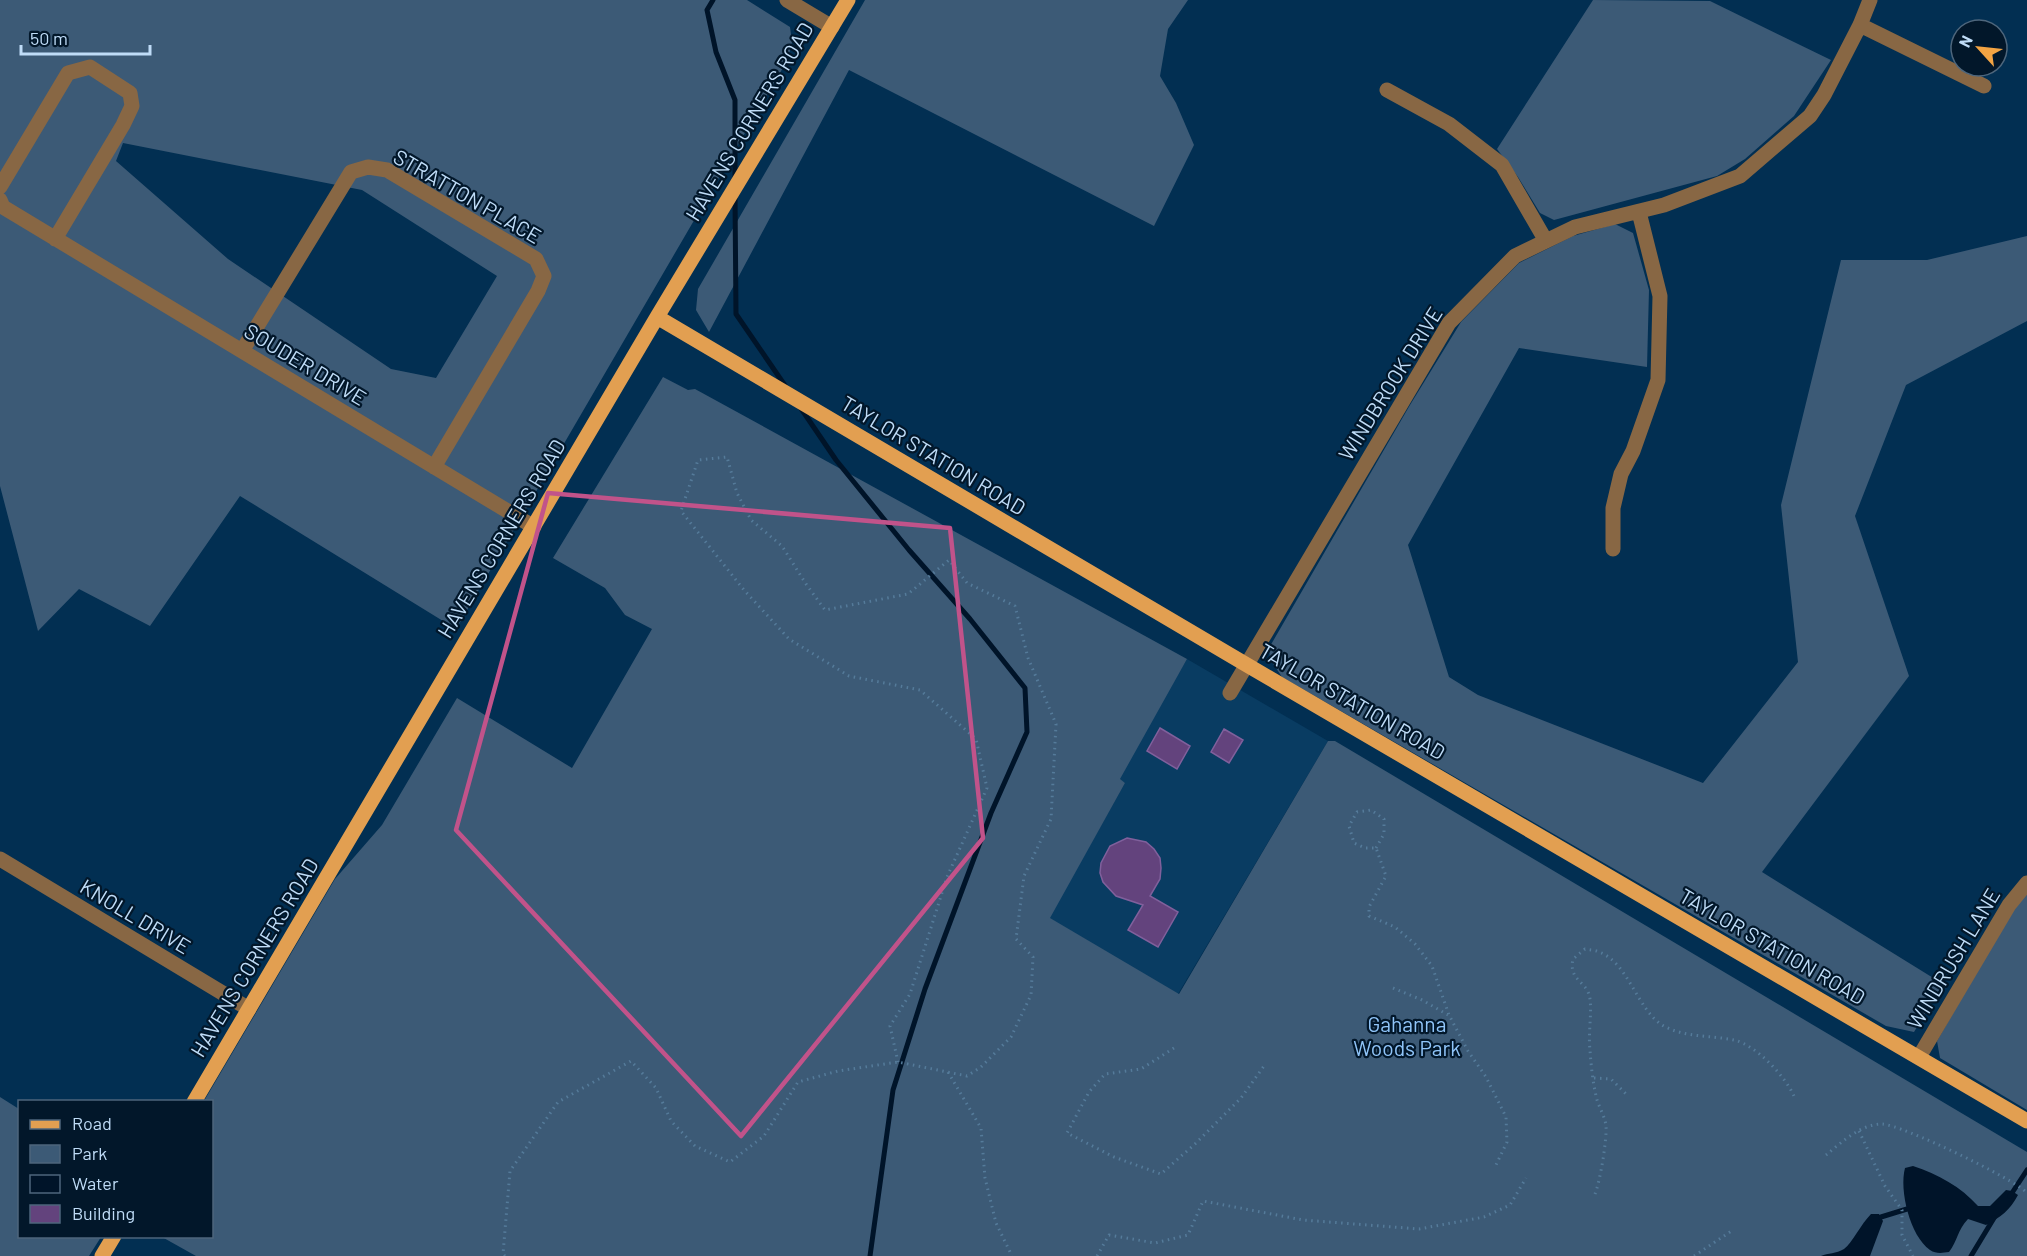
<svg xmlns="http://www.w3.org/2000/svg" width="2027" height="1256" font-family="Barlow,sans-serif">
  <rect width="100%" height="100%" fill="#022f52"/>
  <path fill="#093c62" d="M1187,659L1328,741L1178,994L1049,918L1125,783L1117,778Z"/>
  <path fill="#3c5a76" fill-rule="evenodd" d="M0,0H747L790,27L792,42L788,59L456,629L240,496L150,626L79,589L38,631L0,486ZM123,143L362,190L497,276L436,378L391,369L228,259L116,161Z
    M865,0H1188L1168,29L1160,76L1176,103L1194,145L1154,226L849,70L709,332L696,310L698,289Z
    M1593,0L1710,1L1831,60L1794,116L1745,159L1717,176L1554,220L1540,213L1518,177L1497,149Z
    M1615,224L1633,233L1649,290L1647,367L1519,348L1408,545L1449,677L1478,695L1703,783L1798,662L1781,505L1841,260H1927L2027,236V321L1906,385L1855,516L1909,676L1762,872L1943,984L1914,1032L1886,1026L1282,677L1270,659L1269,648L1410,405L1461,322L1519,263L1573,236Z
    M663,377L688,390L695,389L1187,659L1120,779L1125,783L1050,918L1179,994L1328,741H1335L2027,1152V1256H196L162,1237L212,1236V1102L204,1101L335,879L382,825L457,698L572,768L652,629L625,615L605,588L553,558Z
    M2027,891V1110L1940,1058L1937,1041L2016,903Z
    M0,1097L19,1109L20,1236L101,1237L89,1256H0Z"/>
  <path fill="#001429" d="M1913,1166C1938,1174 1961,1187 1978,1206H1990L2006,1190L2012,1191L2018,1195C2010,1210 2001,1217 1986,1225L1968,1219C1957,1231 1958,1240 1949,1252C1942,1253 1936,1254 1930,1250C1910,1236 1899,1190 1905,1168Z
    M1871,1214H1879L1883,1221L1870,1256H1821C1828,1253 1836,1254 1844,1249C1852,1243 1861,1224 1871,1214Z"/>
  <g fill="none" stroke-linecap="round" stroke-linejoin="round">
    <path stroke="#001429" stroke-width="5" d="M713,0L707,10L716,52L735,100V178
      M735,196L736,314L786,387
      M800,407L836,460L909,550L970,619L1025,688L1027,732L991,813L925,989L893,1090L870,1256
      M2010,1196L2027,1170
      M1881,1217L1907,1209
      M1971,1256L1994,1218"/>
  </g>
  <path fill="#63437d" stroke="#80609c" stroke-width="1.5" d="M1160,728L1190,746L1177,769L1147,751Z
    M1224,729L1243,740L1229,763L1211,752Z
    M1127,838L1146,842L1154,849L1160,858L1161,868L1160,879L1150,896L1178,912L1158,947L1128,930L1143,905L1116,896L1103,882L1100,873L1101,863L1110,846Z"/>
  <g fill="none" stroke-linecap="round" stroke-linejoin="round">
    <path stroke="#557b9a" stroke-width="3" stroke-dasharray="1.5 4.5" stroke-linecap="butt" d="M1376,848L1384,834V819L1371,810L1357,812L1349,826L1354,843L1365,848H1376L1386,876L1369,907V916L1395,927L1415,944L1432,966L1449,1015L1468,1051L1486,1077L1506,1117L1507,1142L1495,1167
      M1393,988L1422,1000L1448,1015
      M1174,1048L1141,1069L1105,1074L1089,1092L1067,1133L1114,1157L1161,1174L1196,1143L1241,1098L1264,1066
      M948,1072L981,1128L985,1178L996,1223L1012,1256
      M1594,1078L1611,1079L1627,1095
      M1859,1131L1885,1186L1902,1210V1235L1913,1256
      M1826,1155C1841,1143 1860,1124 1882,1124C1900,1124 2015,1179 2027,1193
      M1595,1194C1600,1182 1607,1140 1606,1126C1605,1117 1600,1109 1597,1100C1593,1084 1591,1066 1590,1050C1588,1033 1592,1014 1590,999C1588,981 1568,981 1573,959L1585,949C1590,950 1595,950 1599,952C1628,962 1637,1009 1662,1025C1684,1038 1710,1035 1734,1040C1756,1045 1785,1076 1794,1096
      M505,1256L503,1254L510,1171L558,1102L631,1061L656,1088L671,1121L695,1146L730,1162L764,1136L798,1082L838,1071L898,1062L967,1076L981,1067L1011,1037L1031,995L1033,957L1016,939L1024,876L1051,819L1056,724L1028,658L1015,606L967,583L949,560L908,594L825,610L806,584L782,546L751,520L737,493L727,457L698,460L681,511L744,590L789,639L849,676L920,690L976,739L987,788L947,877L910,994L890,1026L898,1062
      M1097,1256L1109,1235L1155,1243L1188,1235L1203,1201L1303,1220L1419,1229L1484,1217L1510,1205L1526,1178
      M1694,1256L1733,1230"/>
    <path stroke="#886744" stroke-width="15" d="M787,0L832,27
      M1860,25L1984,86
      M1387,90L1449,124L1502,165L1546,241
      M0,187L68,73L90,67L130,93L132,106L123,125L55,239
      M0,200L3,207L534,527
      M242,351L351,172L368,167L387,170L536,259L544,276L538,291L434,467
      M1613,549V508L1621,474L1633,451L1658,380L1660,296L1639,212
      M1230,693L1449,323L1515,256L1575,227L1664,205L1740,176L1810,116L1824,95L1860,25L1870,0
      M0,859L249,1009
      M1919,1057L2009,905L2027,883"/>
    <path stroke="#e29f51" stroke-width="15" d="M657,317L1247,665L2027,1121
      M194,1102L657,317L848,0
      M102,1256L114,1236"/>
  </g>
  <path fill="none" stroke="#c1538a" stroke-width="4.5" stroke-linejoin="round" d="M548,493L950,528L983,838L741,1136L456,830Z"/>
  <g text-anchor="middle" stroke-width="4.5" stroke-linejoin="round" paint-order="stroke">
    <g font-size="21" fill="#bfdcf7" stroke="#02172a">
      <text transform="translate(750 122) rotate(-59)" y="7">HAVENS CORNERS ROAD</text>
      <text transform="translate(467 197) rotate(30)" y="7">STRATTON PLACE</text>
      <text transform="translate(305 365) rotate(31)" y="7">SOUDER DRIVE</text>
      <text transform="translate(1391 384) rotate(-58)" y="7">WINDBROOK DRIVE</text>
      <text transform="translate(933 456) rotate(31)" y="7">TAYLOR STATION ROAD</text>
      <text transform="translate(502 539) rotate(-59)" y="7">HAVENS CORNERS ROAD</text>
      <text transform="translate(1352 702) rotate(30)" y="7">TAYLOR STATION ROAD</text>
      <text transform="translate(135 917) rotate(31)" y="7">KNOLL DRIVE</text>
      <text transform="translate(1772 947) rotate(30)" y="7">TAYLOR STATION ROAD</text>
      <text transform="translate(255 958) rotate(-59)" y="7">HAVENS CORNERS ROAD</text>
      <text transform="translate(1954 959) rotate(-59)" y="7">WINDRUSH LANE</text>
    </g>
    <g font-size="21" fill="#90c5f9" stroke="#02172a">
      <text x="1407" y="1032">Gahanna<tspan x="1407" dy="24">Woods Park</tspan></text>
    </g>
  </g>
  <rect x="18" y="1100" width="195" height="138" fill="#02172a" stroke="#4e667c" stroke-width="1.5"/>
  <rect x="30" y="1120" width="30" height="9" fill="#e29f51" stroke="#4e667c" stroke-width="1.5"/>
  <text x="72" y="1130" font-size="18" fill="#bfdcf7">Road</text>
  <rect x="30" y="1145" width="30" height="18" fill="#3c5a76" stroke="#4e667c" stroke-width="1.5"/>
  <text x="72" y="1160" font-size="18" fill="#bfdcf7">Park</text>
  <rect x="30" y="1175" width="30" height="18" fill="#001429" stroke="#4e667c" stroke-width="1.5"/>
  <text x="72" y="1190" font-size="18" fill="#bfdcf7">Water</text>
  <rect x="30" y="1205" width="30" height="18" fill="#63437d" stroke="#4e667c" stroke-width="1.5"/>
  <text x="72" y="1220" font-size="18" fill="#bfdcf7">Building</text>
  <g transform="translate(1979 48) rotate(297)"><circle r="28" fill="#02172a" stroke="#4e667c" stroke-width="1.5"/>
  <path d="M0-4.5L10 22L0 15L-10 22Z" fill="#f3a443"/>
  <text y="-9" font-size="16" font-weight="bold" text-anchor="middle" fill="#bfdcf7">N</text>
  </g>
  <path d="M21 45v9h129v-9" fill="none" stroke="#bfdcf7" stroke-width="3"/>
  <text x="30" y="45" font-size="18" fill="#bfdcf7" stroke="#02172a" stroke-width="4.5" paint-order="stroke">50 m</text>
</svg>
